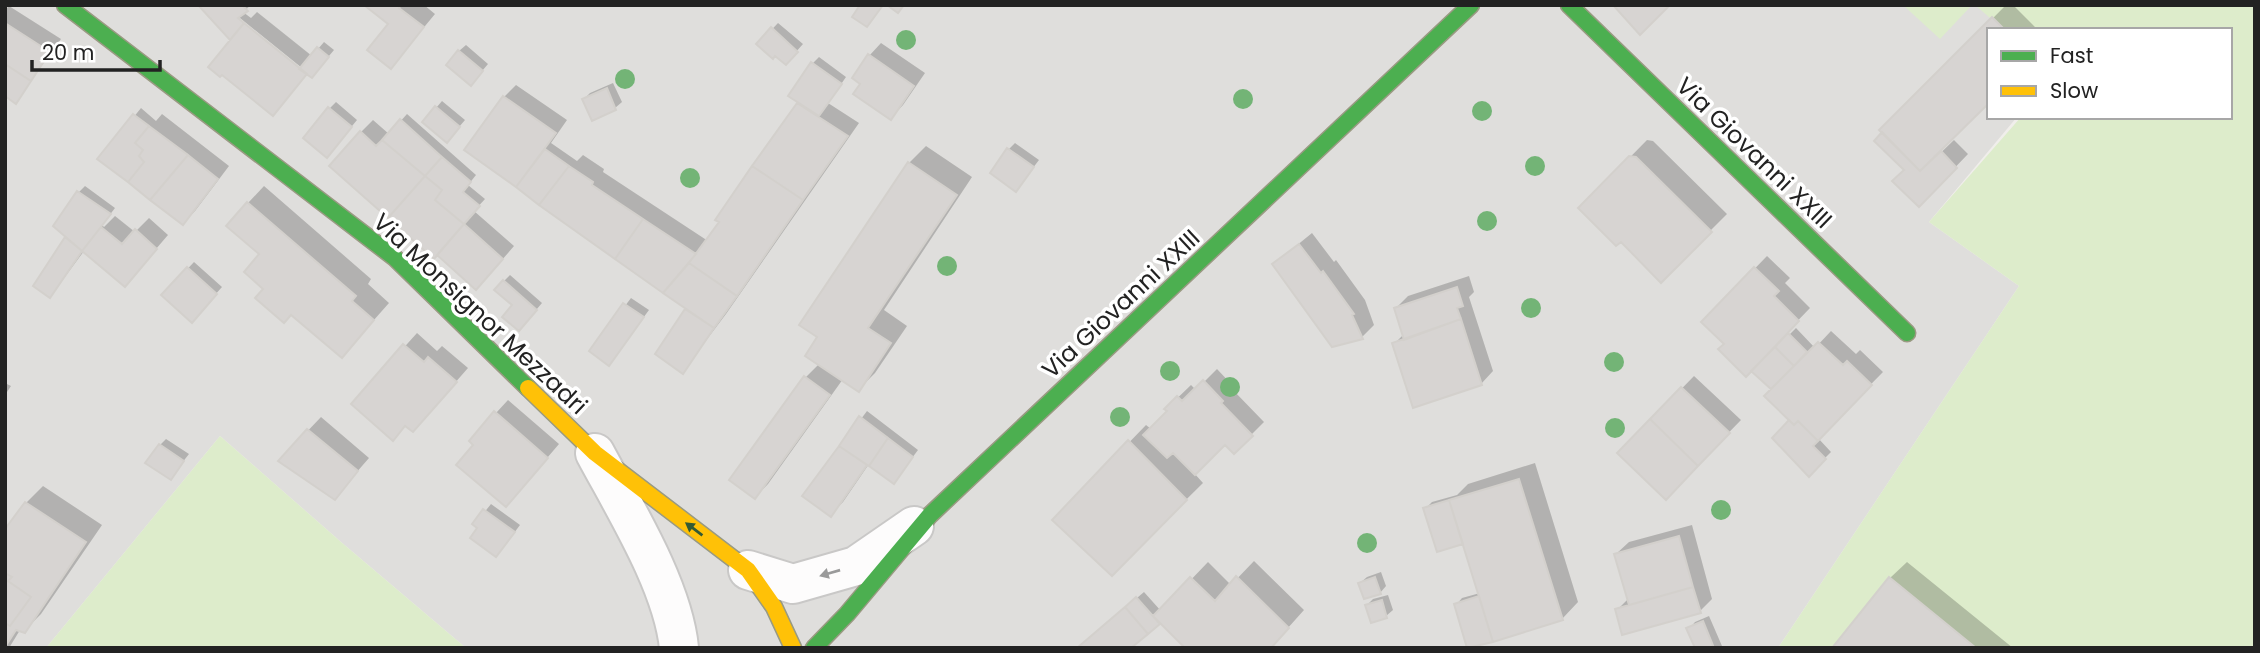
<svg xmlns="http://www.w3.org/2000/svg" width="2260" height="653" font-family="Poppins,sans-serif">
  <rect width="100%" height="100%" fill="#f0eeeb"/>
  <path fill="#dfdedc" d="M5,5H2112L1989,30V117H2017L1929,222L2019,286L1778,648H466L341,542L220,436L46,648H5Z"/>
  <path fill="#ddeccb" d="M1903,5H1972L1940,39Z
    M1975,5H2255V648H1778L2019,286L1929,222L2021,117H2230V30H2004Z
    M220,436L341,542L466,648H46Z"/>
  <path fill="#0003" fill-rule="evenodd" d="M200,5H251L243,12L251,18L257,12L312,56L324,42L334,50L318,69L308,73L273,114L233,39ZM240,18L302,68L300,71L237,20Z
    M367,5H424L435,14L391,67L390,24Z
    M2006,5H2013L2038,30H1989L1926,162L1929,164L1954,140L1968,154L1919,205L1906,170L1882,130Z
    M9,6L61,39L16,101L5,94V10Z
    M778,23L803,44L786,63L758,44Z
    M881,43L925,73L903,105L891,118L862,83L869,56Z
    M466,45L488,64L477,77L459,51Z
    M819,57L846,77L828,103L859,123L726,314L683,371L687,310L689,308L467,150L504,97L516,85L567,120L551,143L577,161L583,155L604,169L603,172L708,241L800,102L813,63Z
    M613,83L622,102L615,108L593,118L584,99L590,93Z
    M442,101L465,120L453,134L436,108Z
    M336,102L357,120L333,149L330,108Z
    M141,108L156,121L162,114L229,166L195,211L183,223L100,159Z
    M407,114L476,175L468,185L485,199L474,211L514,246L489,275L361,132L373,120L389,134Z
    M1647,140L1653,141L1727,214L1661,280L1621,240L1580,208Z
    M1015,143L1039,160L1016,190L1009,149Z
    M926,146L972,177L884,310L907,326L875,373L858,390L843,379L768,484L755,497L732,479L806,377L819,364V336L909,163Z
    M85,186L115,208L102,225L104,227L115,216L135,232L149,218L168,235L125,285L84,251L56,289L35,286L68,236L79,192Z
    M264,186L371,279L368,284L389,303L342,356L265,289L262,254L248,203Z
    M1312,233L1334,262L1336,260L1365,300L1374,325L1362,337L1274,264Z
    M1767,256L1790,278L1785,283L1810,308L1784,335L1787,337L1796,328L1815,348L1831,331L1856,354L1860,350L1883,372L1818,438L1831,452L1809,474L1792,420L1773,389L1703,322Z
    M194,262L222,287L198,314L163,295Z
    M510,275L542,303L525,323L504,281Z
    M1469,276L1474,292L1469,297L1493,371L1481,384L1394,344L1404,334L1396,308L1408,296Z
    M631,298L649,310L609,364L591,351Z
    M417,333L437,351L442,346L468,368L425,417L406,425L353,404Z
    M1217,369L1234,387L1232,389L1264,422L1234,452L1226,442L1194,473L1203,483L1112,573L1055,519L1146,425L1151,429L1169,411L1166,409L1191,385L1196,390Z
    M1694,376L1741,420L1666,497L1619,453Z
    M5,383L11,386L5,395Z
    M508,400L559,444L518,492L476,445L496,413Z
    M867,411L918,450L894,482L869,464L843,502L831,514L840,447Z
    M321,417L369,458L335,497L280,460Z
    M166,439L189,454L170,478L160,445Z
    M1535,463L1578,602L1562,619L1456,605L1462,598L1480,593L1464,542L1425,509L1432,502L1457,495L1468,484Z
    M43,486L102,525L41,614L24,631L20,630L9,648H5V531L26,503Z
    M491,504L520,525L502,549L475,524Z
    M1692,525L1712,599L1700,611L1617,610L1629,598L1616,554L1629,542Z
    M1254,561L1304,610L1270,648L1161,621L1129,648H1078L1144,592L1161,611L1208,562L1231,585Z
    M1907,562L2013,648H1834L1890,578Z
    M1381,572L1386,586L1380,593L1360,583L1367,577Z
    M1388,595L1393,610L1386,616L1367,605L1373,599Z
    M1709,616L1722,646L1721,648H1697L1689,629L1695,622Z"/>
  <path fill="#d7d4d2" stroke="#d3d0cc" stroke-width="2" d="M198,5H242L248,11L238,18L244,23L230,40Z
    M364,5H401L399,8L424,27L391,69L367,50L388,24Z
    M860,5H883L867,27L852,17Z
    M887,5H904L898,13Z
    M1613,5H1670L1640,35Z
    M1992,17L2005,30H1989V103L1920,171L1879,130Z
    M5,23L50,52L31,81L5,64Z
    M244,23L307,74L273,116L222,75L220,77L208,67Z
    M771,27L798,52L786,65L775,56L773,59L756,44Z
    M317,47L329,57L312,78L299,69Z
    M458,50L483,71L471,86L446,65Z
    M868,54L914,86L891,120L853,94L860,84L852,78Z
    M811,62L842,84L819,116L788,96Z
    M5,64L31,81L16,104L5,96Z
    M607,88L616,110L592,121L582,99Z
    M503,96L556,133L516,187L464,150Z
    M797,103L848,136L803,200L752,166Z
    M435,106L460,127L447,143L422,122Z
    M328,107L352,127L327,158L303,138Z
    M133,114L149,126L135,143L143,150L139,156L144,162L128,182L97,159Z
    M400,119L442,157L425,176L382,140Z
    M149,126L188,155L150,200L128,182L144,162L139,156L143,150L135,143Z
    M360,131L376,146L382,140L425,176L388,218L329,166Z
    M1882,132L1920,171L1941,151L1957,168L1919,207L1892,181L1904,170L1874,141Z
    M1007,148L1034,167L1016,192L990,173Z
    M545,149L569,166L539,205L516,187Z
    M188,155L218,179L183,225L150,200Z
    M1629,156L1636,157L1712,232L1661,283L1621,242L1616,246L1578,208Z
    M442,157L471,182L463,192L480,206L464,224L435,200L442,190L425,176Z
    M908,162L957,195L868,328L891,343L859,392L805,356L817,337L799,325Z
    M569,166L593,182L592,185L643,219L615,259L539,205Z
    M752,166L803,200L737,296L689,263L719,222L715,220Z
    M425,176L442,190L435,200L464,224L434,259L388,218Z
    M77,191L111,214L82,251L53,226Z
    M247,202L356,296L352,301L374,320L342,358L291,315L284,323L255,298L263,289L244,272L259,254L226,226Z
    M643,219L696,254L663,293L615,259Z
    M464,224L503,259L476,290L437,255Z
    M101,227L122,244L135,229L157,249L125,287L82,251Z
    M65,237L82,251L50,298L33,286Z
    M1299,244L1321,273L1323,271L1354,314L1352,315L1363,339L1332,347L1272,264Z
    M689,263L737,296L714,328L663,293Z
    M187,267L217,294L192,323L161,295Z
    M1754,267L1779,291L1774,296L1799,321L1746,377L1718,349L1724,344L1701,322Z
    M503,280L537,310L519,331L502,317L512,305L494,290Z
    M1457,287L1463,306L1457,308L1461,319L1404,340L1394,308Z
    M623,303L644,317L609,366L589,351Z
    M685,309L714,328L683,374L655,354Z
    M1461,319L1482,385L1413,408L1392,343Z
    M1788,333L1807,352L1794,366L1775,347Z
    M1818,342L1843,365L1847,361L1872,385L1818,441L1798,421L1794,425L1764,396Z
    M403,344L424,362L428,357L457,382L413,432L405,426L393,441L351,404Z
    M1775,347L1794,366L1771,389L1751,371Z
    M804,376L830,395L755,499L729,480Z
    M1203,380L1223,401L1221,403L1253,436L1234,454L1225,445L1195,475L1173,453L1167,458L1143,435L1167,411L1164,409L1177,396L1182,401Z
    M1681,387L1730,433L1698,466L1650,419Z
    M494,411L548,458L506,507L456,465L473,445L469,441Z
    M859,416L888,438L869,466L839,446Z
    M1650,419L1698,466L1666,500L1617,453Z
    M1789,420L1794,425L1798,421L1818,441L1813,446L1826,459L1809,477L1772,438Z
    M307,429L358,471L335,500L278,461Z
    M888,438L913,457L894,484L869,466Z
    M1128,440L1187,500L1112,576L1052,520Z
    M159,444L184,461L171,480L145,463Z
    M839,446L867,465L831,517L802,496Z
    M1519,479L1563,620L1493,642L1449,500Z
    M1449,500L1463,544L1437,552L1423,508Z
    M25,502L86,542L25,633L16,630L5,647V623L10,626L31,597L8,581L12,577L5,573V529Z
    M483,509L515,532L496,557L470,538L477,528L472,524Z
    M1679,536L1693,587L1629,605L1614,554Z
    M5,573L12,577L8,581L31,597L10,626L5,623Z
    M1236,576L1289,628L1271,648H1185L1153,616L1190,577L1215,601Z
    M1375,577L1381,594L1364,599L1358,583Z
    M1889,577L1976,648H1832Z
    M1693,587L1701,613L1622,635L1615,609Z
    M1479,596L1493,642L1467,648L1454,604Z
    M1136,597L1160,624L1148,634L1125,607Z
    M1382,600L1387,618L1371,623L1365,605Z
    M1125,607L1148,634L1131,648H1077Z
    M1703,621L1714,648H1695L1686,628Z"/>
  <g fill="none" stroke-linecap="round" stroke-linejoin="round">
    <defs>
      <path id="street" d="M595,453C625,509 673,586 679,648
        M748,570L793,584L856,566L914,526"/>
      <path id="fast" d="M65,5L395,258L528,388
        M1569,5L1907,333
        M814,648L847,614L930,515L1471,5"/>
      <path id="slow" d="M528,388L595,453L748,570L774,607L793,648"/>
    </defs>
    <use href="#street" stroke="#c9c8c7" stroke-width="42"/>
    <use href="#fast" stroke="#999a82" stroke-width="19"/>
    <use href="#slow" stroke="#999a82" stroke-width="19"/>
    <use href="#street" stroke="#fdfcfc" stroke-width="38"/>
    <use href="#fast" stroke="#4caf50" stroke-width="16"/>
    <use href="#slow" stroke="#ffc107" stroke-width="16"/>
  </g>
  <g fill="#73b476">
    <circle cx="906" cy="40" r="10"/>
    <circle cx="625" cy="79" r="10"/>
    <circle cx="1243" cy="99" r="10"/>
    <circle cx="1482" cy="111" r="10"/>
    <circle cx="1535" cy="166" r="10"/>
    <circle cx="690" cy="178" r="10"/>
    <circle cx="1487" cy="221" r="10"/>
    <circle cx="947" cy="266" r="10"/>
    <circle cx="1531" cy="308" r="10"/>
    <circle cx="1614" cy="362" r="10"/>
    <circle cx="1170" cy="371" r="10"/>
    <circle cx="1230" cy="387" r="10"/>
    <circle cx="1120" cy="417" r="10"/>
    <circle cx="1615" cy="428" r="10"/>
    <circle cx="1721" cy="510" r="10"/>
    <circle cx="1367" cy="543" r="10"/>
  </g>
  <defs><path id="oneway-solid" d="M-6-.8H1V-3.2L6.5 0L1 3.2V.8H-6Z" transform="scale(1.75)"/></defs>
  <use fill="#335a34" href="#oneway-solid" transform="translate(694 529) rotate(-143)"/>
  <use fill="#9a9a9a" href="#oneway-solid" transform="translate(830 573) rotate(164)"/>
  <g text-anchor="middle" stroke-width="7" stroke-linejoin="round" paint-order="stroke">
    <g font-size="24" fill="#222" stroke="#fff">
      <text transform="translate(1754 153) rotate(44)" y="8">Via Giovanni XXIII</text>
      <text transform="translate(1121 304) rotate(-43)" y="8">Via Giovanni XXIII</text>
      <text transform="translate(480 314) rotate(43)" y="8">Via Monsignor Mezzadri</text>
    </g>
  </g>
  <rect width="2260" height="653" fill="none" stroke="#222222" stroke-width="14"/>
  <rect x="1987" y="28" width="245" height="91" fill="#ffffff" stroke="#a7a7a7" stroke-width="2"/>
  <rect x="2001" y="51" width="35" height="10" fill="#4caf50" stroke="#a7a7a7" stroke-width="2"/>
  <text x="2050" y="63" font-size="21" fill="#222222">Fast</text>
  <rect x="2001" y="86" width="35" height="10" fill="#ffc107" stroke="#a7a7a7" stroke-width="2"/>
  <text x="2050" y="98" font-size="21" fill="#222222">Slow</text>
  <path d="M32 60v10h128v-10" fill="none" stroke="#222222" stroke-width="3.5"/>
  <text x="42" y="60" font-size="21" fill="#222222" stroke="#ffffff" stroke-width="5" paint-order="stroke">20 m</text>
</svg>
